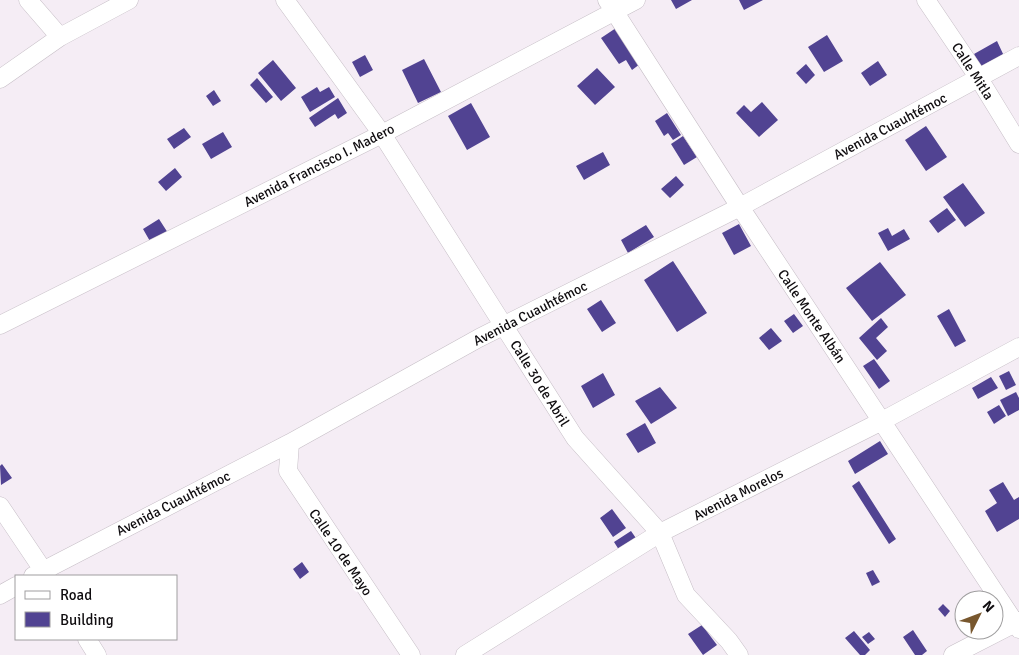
<svg xmlns="http://www.w3.org/2000/svg" width="1019" height="655" font-family="Signika,sans-serif">
  <rect width="100%" height="100%" fill="#f5edf5"/>
  <path fill="#514392" d="M671,0H692L676,9Z
    M739,0H763L744,10Z
    M616,28L640,64L632,70L626,60L619,64L601,38Z
    M827,35L843,61L824,72L808,47Z
    M997,41L1004,56L981,68L974,54Z
    M365,55L373,70L360,77L352,62Z
    M424,59L441,92L418,103L402,70Z
    M273,60L296,88L281,101L258,73Z
    M878,61L887,75L870,86L861,73Z
    M806,64L815,75L806,84L796,73Z
    M597,68L615,87L595,105L577,86Z
    M257,78L273,97L266,103L250,85Z
    M317,87L320,92L329,87L335,97L310,112L301,97Z
    M214,90L221,101L213,106L206,96Z
    M338,98L347,113L338,119L335,114L315,127L309,118Z
    M762,102L778,120L759,137L736,113L744,105L751,112Z
    M471,103L490,137L467,150L448,116Z
    M667,113L681,135L673,140L668,133L664,136L655,121Z
    M926,126L947,157L926,171L905,140Z
    M184,128L191,137L174,149L167,139Z
    M223,132L232,147L211,159L202,144Z
    M683,136L697,157L684,165L671,144Z
    M603,152L610,165L584,180L576,166Z
    M175,168L182,177L166,191L158,182Z
    M676,176L684,185L670,198L661,189Z
    M963,183L985,213L965,227L943,197Z
    M947,208L956,220L938,233L929,221Z
    M159,219L168,233L151,243L143,229Z
    M739,224L751,246L734,255L722,233Z
    M646,225L654,237L628,253L621,240Z
    M888,228L892,236L904,229L910,239L888,251L878,233Z
    M673,261L707,313L677,332L644,280Z
    M880,262L906,295L872,321L846,288Z
    M601,300L616,323L602,332L587,309Z
    M949,309L966,341L955,347L937,316Z
    M794,314L803,326L793,333L784,321Z
    M881,318L888,327L876,338L887,351L877,360L859,338Z
    M771,328L782,341L769,350L759,338Z
    M874,359L890,381L879,389L863,366Z
    M1009,371L1016,385L1006,390L999,376Z
    M603,373L615,395L593,408L581,386Z
    M991,377L998,388L978,399L972,388Z
    M660,387L677,408L651,424L635,401Z
    M1016,392L1019,398V410L1008,416L1000,400Z
    M999,405L1006,416L994,424L987,412Z
    M645,423L656,443L638,453L626,434Z
    M880,441L888,454L855,474L848,461Z
    M2,464L12,478L1,485L0,466Z
    M859,481L896,539L889,544L852,486Z
    M1003,482L1014,500L1019,497V519L997,532L985,511L997,503L989,490Z
    M612,509L626,528L613,537L600,518Z
    M631,531L638,541L621,553L614,542Z
    M302,562L309,572L300,579L293,569Z
    M873,570L880,582L872,586L866,573Z
    M943,604L950,611L945,617L938,609Z
    M702,625L717,645L703,655L688,634Z
    M913,630L927,651L922,655H915L903,637Z
    M854,631L870,650L865,655H860L845,638Z
    M869,632L875,639L868,644L862,637Z"/>
  <g fill="none" stroke-linecap="round" stroke-linejoin="round">
    <defs>
      <path id="minor" d="M28,0L60,37
        M285,0L382,134L575,438L660,533L686,595L729,641L739,655
        M607,0L740,207L1019,629
        M926,0L978,77L1019,144
        M0,79L60,37L129,0
        M0,325L382,134L636,0
        M290,443L288,471L411,655
        M0,506L47,576
        M33,576L290,443L479,338L740,207L1019,56
        M0,595L16,586
        M87,639L97,655
        M465,655L660,533L882,421L1019,347
        M953,655L1019,621"/>
    </defs>
    <use href="#minor" stroke="#c6bec6" stroke-width="19"/>
    <use href="#minor" stroke="#fff" stroke-width="18"/>
  </g>
  <g text-anchor="middle" stroke-width="5" stroke-linejoin="round" paint-order="stroke">
    <g font-size="14" fill="#0f0c0f" stroke="#fff">
      <text transform="translate(973 71) rotate(57)" y="5">Calle Mitla</text>
      <text transform="translate(890 126) rotate(-28)" y="5">Avenida Cuauhtémoc</text>
      <text transform="translate(319 165) rotate(-27)" y="5">Avenida Francisco I. Madero</text>
      <text transform="translate(530 313) rotate(-27)" y="5">Avenida Cuauhtémoc</text>
      <text transform="translate(812 316) rotate(56)" y="5">Calle Monte Albán</text>
      <text transform="translate(540 383) rotate(58)" y="5">Calle 30 de Abril</text>
      <text transform="translate(738 494) rotate(-27)" y="5">Avenida Morelos</text>
      <text transform="translate(173 503) rotate(-27)" y="5">Avenida Cuauhtémoc</text>
      <text transform="translate(341 552) rotate(56)" y="5">Calle 10 de Mayo</text>
    </g>
  </g>
  <rect x="15" y="575" width="162" height="65" fill="#ffffff" stroke="#9f9e9f"/>
  <rect x="25" y="591" width="25" height="8" fill="#ffffff" stroke="#9f9e9f"/>
  <text x="60" y="600" font-size="15" fill="#0f0c0f">Road</text>
  <rect x="25" y="612" width="25" height="15" fill="#514392" stroke="#9f9e9f"/>
  <text x="60" y="625" font-size="15" fill="#0f0c0f">Building</text>
  <g transform="translate(979 615) rotate(48)"><circle r="24" fill="#ffffff" stroke="#9f9e9f"/>
  <path d="M0-4L9 19L0 12L-9 19Z" fill="#78572e"/>
  <text y="-8" font-size="14" font-weight="bold" text-anchor="middle" fill="#0f0c0f">N</text>
  </g>
</svg>
